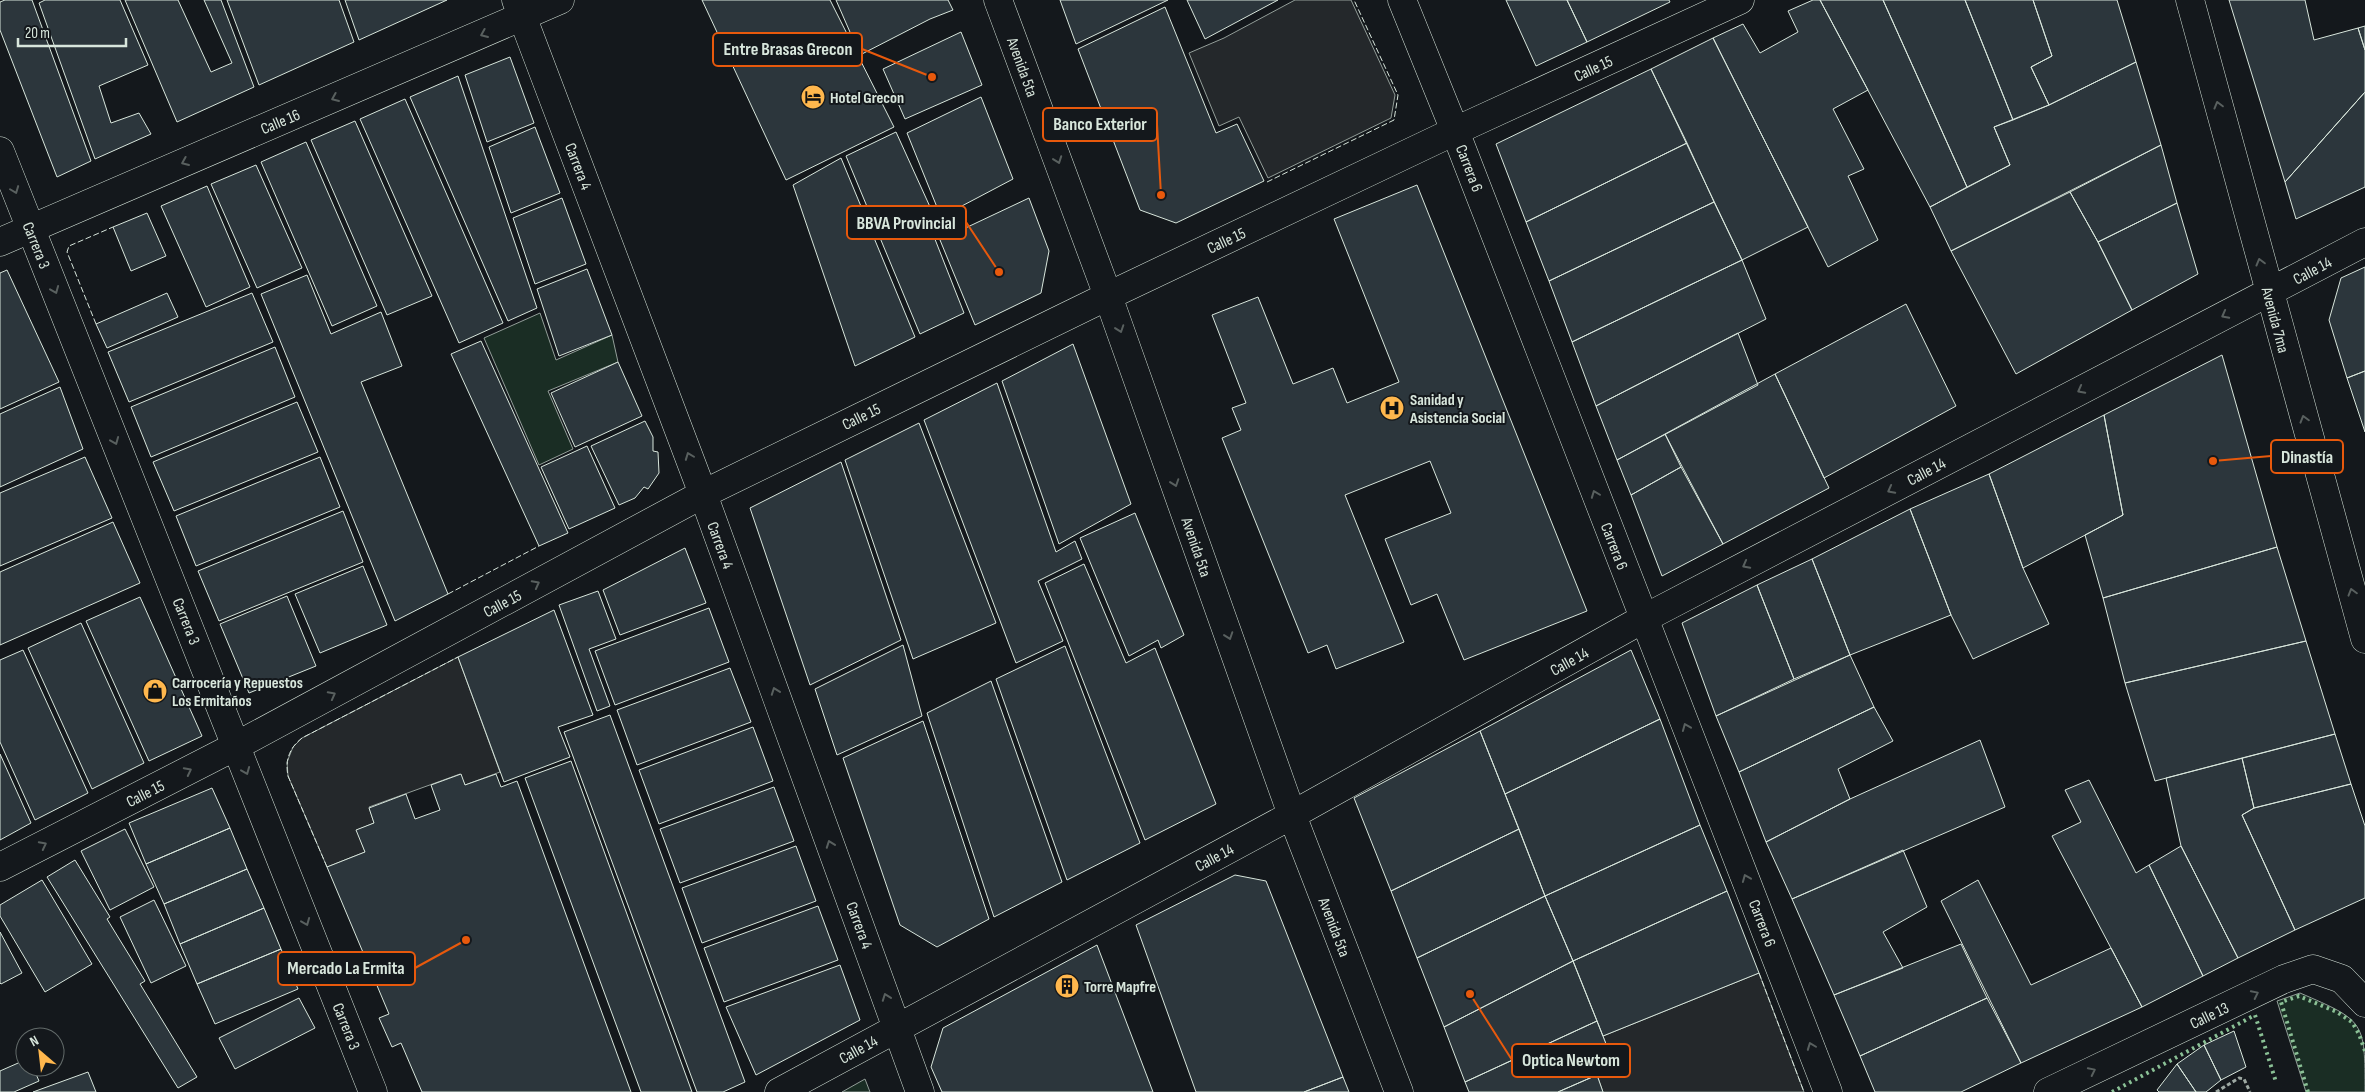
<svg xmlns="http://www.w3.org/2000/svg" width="2365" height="1092" font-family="'Sofia Sans Condensed',sans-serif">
  <rect width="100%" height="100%" fill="#14181c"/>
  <path fill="#1a2d24" stroke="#939e99" d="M540,313L556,360L612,335L618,362L548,391L573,449L539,465L484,338Z
    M2300,993C2365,1021 2365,1021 2365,1092H2306L2277,1001Z
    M865,1079L870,1092H842Z"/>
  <path fill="#24282b" stroke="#939e99" d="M1295,0H1351L1395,95L1391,118L1268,178L1239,117L1219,126L1189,53L1224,38Z
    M458,657L500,772L465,785L460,774L369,807L374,823L357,830L365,852L327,867L288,776L287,762L293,747L302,738Z
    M1759,973L1804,1092H1603L1597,1075L1615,1067L1603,1036Z"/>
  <path fill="#2c363c" stroke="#d8e6dc" d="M5,0H32L91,161L57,177L0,30V2Z
    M45,0H120L148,65L99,86L111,123L139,113L151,134L95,159L39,3Z
    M125,0H178L211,72L232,63L204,0H221L254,87L177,122Z
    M227,0H339L354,42L259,85Z
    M345,0H447L359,40Z
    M702,0H830L894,127L786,180Z
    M836,0H948L953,10L930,19L860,55Z
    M1060,0H1168L1076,44Z
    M1187,0H1278L1205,39Z
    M1506,0H1567L1587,42L1536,66Z
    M1567,0H1669L1670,2L1587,42Z
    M1813,0H1820L1868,90L1833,109L1864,169L1848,176L1878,240L1828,267L1713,38L1743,24L1760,53L1798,32L1788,11Z
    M1820,0H1883L1967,187L1930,207Z
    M1883,0H1965L2013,120L1994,127L2010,165L1967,187Z
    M1965,0H2033L2052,56L2031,67L2049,105L2013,120Z
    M2033,0H2117L2136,62L2049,105L2031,67L2052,56Z
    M2229,0H2305L2314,40L2358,28L2365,50V92L2285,182Z
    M1165,7L1216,133L1237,124L1264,181L1176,223L1140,210L1078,49Z
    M2365,26V50L2358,28Z
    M961,32L982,85L905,119L883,69Z
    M1713,38L1808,227L1742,260L1651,69Z
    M510,57L534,123L487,142L465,75Z
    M2136,62L2161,145L1951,251L1930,207L2010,165L1994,127L2049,105Z
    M1651,69L1687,143L1526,222L1496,144Z
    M458,76L537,308L508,321L410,97Z
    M2365,92V187L2296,219L2285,182Z
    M981,97L1013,179L941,217L907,133Z
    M405,99L503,323L459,343L360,119Z
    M355,121L432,296L387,315L311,140Z
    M535,127L560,193L511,213L489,147Z
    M896,132L936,220L929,224L964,313L920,334L846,156Z
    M306,142L377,306L332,326L261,162Z
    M1687,143L1714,202L1549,281L1526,222Z
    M2161,145L2177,203L2098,242L2070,192Z
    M841,158L915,337L855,366L793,185Z
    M256,165L302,268L257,288L211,184Z
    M1417,185L1587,611L1464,660L1437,594L1411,605L1385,539L1451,513L1430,461L1345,495L1404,642L1336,669L1327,645L1308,653L1222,438L1241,430L1232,408L1246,403L1212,315L1258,297L1293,384L1333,368L1347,403L1399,382L1334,219Z
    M207,186L250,287L206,307L161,206Z
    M2070,192L2098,242L2132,310L2016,374L1951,251Z
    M562,198L586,264L535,284L513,218Z
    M1029,198L1049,251L1041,293L975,325L940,240Z
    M1714,202L1742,260L1572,342L1549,281Z
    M2177,203L2198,274L2132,310L2098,242Z
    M147,213L166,256L131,271L113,227Z
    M1742,260L1766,319L1596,406L1572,342Z
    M2365,267V371L2347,378L2329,320L2341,278Z
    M587,269L612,335L559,356L537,289Z
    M7,270L59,382L0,409V273Z
    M307,275L331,334L381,312L402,366L361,382L448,594L395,621L261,294Z
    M167,293L178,317L107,348L96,324Z
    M252,293L273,342L129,402L108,352Z
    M1906,304L1956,406L1824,478L1775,374Z
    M1738,333L1758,385L1617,460L1596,406Z
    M481,341L568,533L539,546L451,354Z
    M1073,344L1131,504L1059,544L1002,381Z
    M275,347L295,397L151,457L131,407Z
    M2222,355L2277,547L2103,598L2085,535L2123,515L2104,415Z
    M618,362L642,416L575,447L551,393Z
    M2365,371V432L2347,378Z
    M1775,374L1829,488L1723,544L1665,434Z
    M997,383L1056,552L1075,541L1082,559L1038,581L1063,641L1016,663L924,420Z
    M60,387L83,449L0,487V414Z
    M297,402L318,452L174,511L153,462Z
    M2104,415L2123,515L2023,568L1989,474Z
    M645,421L653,437V451L658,452L659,473L648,489L644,487L635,498L619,505L591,446Z
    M919,423L996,623L913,659L845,460Z
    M1665,434L1681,467L1631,495L1617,460Z
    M587,446L615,508L569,529L541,467Z
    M85,457L112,518L0,566V493Z
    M320,457L340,507L196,566L176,516Z
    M841,462L901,640L810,685L750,508Z
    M1681,467L1723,544L1662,576L1631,495Z
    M1989,474L2023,568L2049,624L1973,659L1951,615L1910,509Z
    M1910,509L1951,615L1850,655L1812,559Z
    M343,511L363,562L219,621L198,571Z
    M1135,513L1184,635L1161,648L1158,640L1129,656L1080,538Z
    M113,522L140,583L0,645V572Z
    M2277,547L2306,641L2125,683L2103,598Z
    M685,548L706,603L620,635L603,590Z
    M1812,559L1850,655L1794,679L1757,585Z
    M1084,564L1126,663L1155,648L1216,804L1145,840L1045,583Z
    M363,566L387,625L320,653L295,594Z
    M1757,585L1794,679L1716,716L1682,623Z
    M598,591L616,639L589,649L610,706L597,711L559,605Z
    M287,596L316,666L249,693L220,624Z
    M140,597L202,736L149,761L86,621Z
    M709,608L729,662L615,705L595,651Z
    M554,610L593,715L558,727L570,757L504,782L458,657Z
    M81,623L144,763L92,789L28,648Z
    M2306,641L2335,734L2155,781L2125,683Z
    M903,645L922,716L837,755L815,689Z
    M1065,646L1140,843L1067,880L996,679Z
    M23,650L88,793L35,820L0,742V660Z
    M1631,650L1660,719L1505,794L1480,731Z
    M1850,655L1874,707L1739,772L1716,716Z
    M730,668L751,722L637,765L617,710Z
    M991,681L1062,882L994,917L927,713Z
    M1874,707L1893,741L1838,769L1850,799L1766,842L1739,772Z
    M610,715L745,1082L723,1092H697L564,732Z
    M1660,719L1700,825L1545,896L1505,794Z
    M923,721L989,919L937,947L900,925L843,758Z
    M753,727L773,781L659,824L639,770Z
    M1480,731L1519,829L1391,891L1354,798Z
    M2335,734L2351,784L2254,808L2242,758Z
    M1980,740L2005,807L1792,899L1766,842L1850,799Z
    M0,754L31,823L0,840Z
    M2242,758L2254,808L2242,815L2295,930L2238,958L2181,846L2166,778Z
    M571,761L692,1092H641L525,778Z
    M461,774L465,785L496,774L501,787L517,781L631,1092H422L401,1043L392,1047L379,1018L389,1014L327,867L365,852L356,830L374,823L369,808L406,794L415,819L440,810L431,785Z
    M2089,780L2136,873L2149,865L2203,976L2142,1007L2052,836L2081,822L2065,790Z
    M2351,784L2365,826V898L2295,930L2242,815L2254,808Z
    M774,787L794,841L680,883L660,829Z
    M212,788L230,828L146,864L129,823Z
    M1700,825L1727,891L1573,961L1545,896Z
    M230,828L247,869L164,904L146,864Z
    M125,829L154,887L110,910L81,851Z
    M1519,829L1545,896L1417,958L1391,891Z
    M796,846L816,901L702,943L682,888Z
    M2181,846L2238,958L2203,976L2149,865Z
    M1903,850L1927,907L1883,932L1903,968L1834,995L1792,899Z
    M75,860L110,917L107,919L145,981L140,984L197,1077L178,1088L47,877Z
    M247,869L264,908L180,944L164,904Z
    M1235,875L1266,881L1343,1077L1304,1092H1196L1136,925Z
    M42,880L92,964L45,992L0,916V905Z
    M1978,880L2031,985L2111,948L2142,1007L2021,1063L1941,901Z
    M1727,891L1759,973L1603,1036L1573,961Z
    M1545,896L1573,961L1444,1027L1417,958Z
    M154,900L186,966L151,983L120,917Z
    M818,906L838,960L724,1002L704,948Z
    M264,908L281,949L197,984L180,944Z
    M0,932L22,973L1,984L0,983Z
    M1961,944L1987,998L1860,1056L1834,995Z
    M1097,945L1153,1092H942L931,1067L943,1028Z
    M281,949L298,989L215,1024L197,984Z
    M1573,961L1597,1021L1465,1082L1444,1027Z
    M840,965L860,1020L756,1075L726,1007Z
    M299,998L315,1028L235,1069L219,1038Z
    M1987,998L2021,1063L1961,1092H1875L1860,1056Z
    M1597,1021L1615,1067L1558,1092H1469L1465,1082Z
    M2234,1031L2246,1067L2221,1080L2204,1045Z
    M2204,1045L2221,1080L2206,1092H2196L2177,1064Z
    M25,1060V1067H33L39,1081L14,1092H0V1071Z
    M2177,1064L2196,1092H2159L2157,1090Z
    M88,1072L96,1092H33Z
    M1597,1075L1603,1092H1558Z
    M1343,1077L1349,1092H1304Z"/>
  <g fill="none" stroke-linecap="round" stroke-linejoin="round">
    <defs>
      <path id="minor" d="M516,0L703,494L920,1092
        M998,0L1108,296L1292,815L1399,1092
        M1402,0L1455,131L1828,1092
        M2190,0L2365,639
        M0,151L373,1092
        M0,242L560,0
        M0,867L236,746L703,494L1108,296L1455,131L1740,0
        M779,1092L1292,815L1643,619L2365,242
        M2048,1092L2284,979L2313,969L2342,979L2365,1003"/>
    </defs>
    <use href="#minor" stroke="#d8e6dc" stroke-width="29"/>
    <path stroke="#9da8a2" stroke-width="3" stroke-dasharray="4 2.5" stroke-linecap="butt" d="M2216,1092L2239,1078L2244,1079L2250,1092"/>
    <use href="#minor" stroke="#14181c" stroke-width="28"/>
    <path stroke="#8ac095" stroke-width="4" stroke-dasharray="2.5 4" stroke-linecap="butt" d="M2112,1092L2255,1015L2276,1082
      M2308,1092L2281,1002L2299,996L2337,1012L2352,1022L2359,1034L2365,1051"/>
    <path stroke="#d8e6dc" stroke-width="1" stroke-dasharray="6 2.5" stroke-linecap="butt" d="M1267,182L1394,120L1398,95L1354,0
      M96,324L67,252L69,246L113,227
      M448,594L539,546
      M327,867L288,776C285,761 289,748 302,738L458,657
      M1759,973L1804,1092"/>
  </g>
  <defs><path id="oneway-chevron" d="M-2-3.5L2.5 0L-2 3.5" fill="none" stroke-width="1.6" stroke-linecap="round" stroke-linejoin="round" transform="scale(1.25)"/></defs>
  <g stroke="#59605f">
    <use href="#oneway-chevron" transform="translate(484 34) rotate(157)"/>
    <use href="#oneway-chevron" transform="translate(335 98) rotate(157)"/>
    <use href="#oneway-chevron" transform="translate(2218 105) rotate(-105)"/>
    <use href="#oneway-chevron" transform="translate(1058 160) rotate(70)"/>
    <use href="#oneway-chevron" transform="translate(185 162) rotate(157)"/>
    <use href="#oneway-chevron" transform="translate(15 190) rotate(69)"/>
    <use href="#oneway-chevron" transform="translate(2260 262) rotate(-105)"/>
    <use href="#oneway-chevron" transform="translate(55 290) rotate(68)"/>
    <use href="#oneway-chevron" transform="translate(2225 315) rotate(152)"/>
    <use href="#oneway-chevron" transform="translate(1120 329) rotate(71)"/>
    <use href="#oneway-chevron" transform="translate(2081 390) rotate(152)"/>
    <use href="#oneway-chevron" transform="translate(2304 419) rotate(-106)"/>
    <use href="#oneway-chevron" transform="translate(115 441) rotate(68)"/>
    <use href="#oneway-chevron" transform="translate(689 456) rotate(-111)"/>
    <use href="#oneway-chevron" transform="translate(1175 483) rotate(71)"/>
    <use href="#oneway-chevron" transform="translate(1891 490) rotate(152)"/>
    <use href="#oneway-chevron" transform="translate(1595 494) rotate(-111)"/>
    <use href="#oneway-chevron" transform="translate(1746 565) rotate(152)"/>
    <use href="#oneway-chevron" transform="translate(536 584) rotate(-28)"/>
    <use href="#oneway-chevron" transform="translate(2352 592) rotate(-106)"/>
    <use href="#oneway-chevron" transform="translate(1229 636) rotate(71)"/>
    <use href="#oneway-chevron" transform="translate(775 691) rotate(-110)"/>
    <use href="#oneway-chevron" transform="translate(332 695) rotate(-28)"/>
    <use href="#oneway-chevron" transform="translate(1686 727) rotate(-112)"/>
    <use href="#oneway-chevron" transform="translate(188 771) rotate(-27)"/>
    <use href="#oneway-chevron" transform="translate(246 771) rotate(68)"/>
    <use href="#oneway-chevron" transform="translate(830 844) rotate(-110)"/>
    <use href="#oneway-chevron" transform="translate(43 845) rotate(-27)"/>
    <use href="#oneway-chevron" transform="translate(1746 878) rotate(-112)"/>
    <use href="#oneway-chevron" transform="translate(306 922) rotate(68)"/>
    <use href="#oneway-chevron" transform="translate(2255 994) rotate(-26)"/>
    <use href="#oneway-chevron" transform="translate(886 997) rotate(-110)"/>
    <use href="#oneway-chevron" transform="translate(1811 1046) rotate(-111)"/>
    <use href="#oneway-chevron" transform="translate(2092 1071) rotate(-26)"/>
  </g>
  <defs>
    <symbol id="hotel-disc" viewBox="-11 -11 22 22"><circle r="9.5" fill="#ffb74d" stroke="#14181c"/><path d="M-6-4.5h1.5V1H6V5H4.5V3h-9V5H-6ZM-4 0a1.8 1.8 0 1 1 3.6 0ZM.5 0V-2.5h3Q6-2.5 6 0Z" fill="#111"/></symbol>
    <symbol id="hospital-disc" viewBox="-11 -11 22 22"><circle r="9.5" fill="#ffb74d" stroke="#14181c"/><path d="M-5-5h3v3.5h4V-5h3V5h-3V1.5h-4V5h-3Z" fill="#111"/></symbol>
    <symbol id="shop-disc" viewBox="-11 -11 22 22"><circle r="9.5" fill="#ffb74d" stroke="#14181c"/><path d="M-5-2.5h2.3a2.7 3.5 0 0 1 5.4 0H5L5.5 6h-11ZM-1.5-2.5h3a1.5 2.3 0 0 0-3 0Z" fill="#111"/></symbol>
    <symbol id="building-disc" viewBox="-11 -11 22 22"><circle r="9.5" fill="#ffb74d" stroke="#14181c"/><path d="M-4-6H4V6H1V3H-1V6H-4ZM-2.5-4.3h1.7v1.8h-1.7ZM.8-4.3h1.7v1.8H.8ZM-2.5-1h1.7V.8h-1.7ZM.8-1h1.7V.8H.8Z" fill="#111"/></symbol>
  </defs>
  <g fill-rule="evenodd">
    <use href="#hotel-disc" x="799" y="83" width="28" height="28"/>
    <use href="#hospital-disc" x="1378" y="394" width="28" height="28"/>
    <use href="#shop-disc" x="141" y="677" width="28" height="28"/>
    <use href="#building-disc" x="1053" y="972" width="28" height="28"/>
  </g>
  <g text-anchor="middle" stroke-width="4" stroke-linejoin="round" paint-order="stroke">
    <g font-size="16" fill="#d8e6dc" stroke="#14181c">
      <text transform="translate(1023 67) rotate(70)" y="6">Avenida 5ta</text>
      <text transform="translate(1593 68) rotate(-25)" y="6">Calle 15</text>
      <text transform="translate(280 121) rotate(-23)" y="6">Calle 16</text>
      <text transform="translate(579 166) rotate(69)" y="6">Carrera 4</text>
      <text transform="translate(1470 168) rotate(69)" y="6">Carrera 6</text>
      <text transform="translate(1226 240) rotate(-25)" y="6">Calle 15</text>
      <text transform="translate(37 245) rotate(68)" y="6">Carrera 3</text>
      <text transform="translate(2312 270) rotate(-28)" y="6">Calle 14</text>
      <text transform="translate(2276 320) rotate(75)" y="6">Avenida 7ma</text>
      <text transform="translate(861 416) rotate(-26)" y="6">Calle 15</text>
      <text transform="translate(1926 471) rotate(-28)" y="6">Calle 14</text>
      <text transform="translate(721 545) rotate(70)" y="6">Carrera 4</text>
      <text transform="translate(1615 546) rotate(69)" y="6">Carrera 6</text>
      <text transform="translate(1197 547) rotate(71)" y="6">Avenida 5ta</text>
      <text transform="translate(502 603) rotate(-28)" y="6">Calle 15</text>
      <text transform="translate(187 621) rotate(68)" y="6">Carrera 3</text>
      <text transform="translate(1569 661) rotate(-29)" y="6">Calle 14</text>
      <text transform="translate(145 793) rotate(-27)" y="6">Calle 15</text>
      <text transform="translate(1214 857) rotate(-28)" y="6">Calle 14</text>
      <text transform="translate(1763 923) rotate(69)" y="6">Carrera 6</text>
      <text transform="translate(860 925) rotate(70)" y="6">Carrera 4</text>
      <text transform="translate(1335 927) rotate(69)" y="6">Avenida 5ta</text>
      <text transform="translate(2209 1015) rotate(-26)" y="6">Calle 13</text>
      <text transform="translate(347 1026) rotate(68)" y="6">Carrera 3</text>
      <text transform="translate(858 1049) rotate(-29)" y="6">Calle 14</text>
    </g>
    <g font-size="16" font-weight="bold" fill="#d8e6dc" stroke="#14181c" text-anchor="start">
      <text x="830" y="103">Hotel Grecon</text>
      <text x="1410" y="405">Sanidad y<tspan x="1410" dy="18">Asistencia Social</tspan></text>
      <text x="172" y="688">Carrocería y Repuestos<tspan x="172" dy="18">Los Ermitaños</tspan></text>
      <text x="1084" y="992">Torre Mapfre</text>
    </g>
  </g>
  <path fill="none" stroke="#e8590c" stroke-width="2" d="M932 77L862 49M1161 195L1157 124M999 272L966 222M2213 461L2271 456M466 940L415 968M1470 994L1512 1060"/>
  <g fill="#e8590c" stroke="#14181c" stroke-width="2">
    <circle cx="932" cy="77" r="5"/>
    <circle cx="1161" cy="195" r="5"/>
    <circle cx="999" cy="272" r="5"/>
    <circle cx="2213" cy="461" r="5"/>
    <circle cx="466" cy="940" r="5"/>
    <circle cx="1470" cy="994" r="5"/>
  </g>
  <g fill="#14181c" stroke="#e8590c" stroke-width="2">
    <rect x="713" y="33" width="149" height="33" rx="5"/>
    <rect x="1043" y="108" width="114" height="33" rx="5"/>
    <rect x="847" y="206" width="119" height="33" rx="5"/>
    <rect x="2271" y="440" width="72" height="33" rx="5"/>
    <rect x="278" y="952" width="137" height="33" rx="5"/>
    <rect x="1512" y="1044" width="118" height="33" rx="5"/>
  </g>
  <g font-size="18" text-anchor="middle" font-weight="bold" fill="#d8e6dc">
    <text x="788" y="55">Entre Brasas Grecon</text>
    <text x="1100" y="130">Banco Exterior</text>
    <text x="906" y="229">BBVA Provincial</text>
    <text x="2307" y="463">Dinastía</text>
    <text x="346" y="974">Mercado La Ermita</text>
    <text x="1571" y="1066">Optica Newtom</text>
  </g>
  <g transform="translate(40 1052) rotate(332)"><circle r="24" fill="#14181c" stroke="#626a69"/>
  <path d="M0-4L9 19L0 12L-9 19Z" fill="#ffb74d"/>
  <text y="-8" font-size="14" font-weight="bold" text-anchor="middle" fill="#d8e6dc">N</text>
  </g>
  <path d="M18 38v8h108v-8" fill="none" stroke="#d8e6dc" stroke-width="2.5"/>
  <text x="25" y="38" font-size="15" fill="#d8e6dc" stroke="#14181c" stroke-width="4" paint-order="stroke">20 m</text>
</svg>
